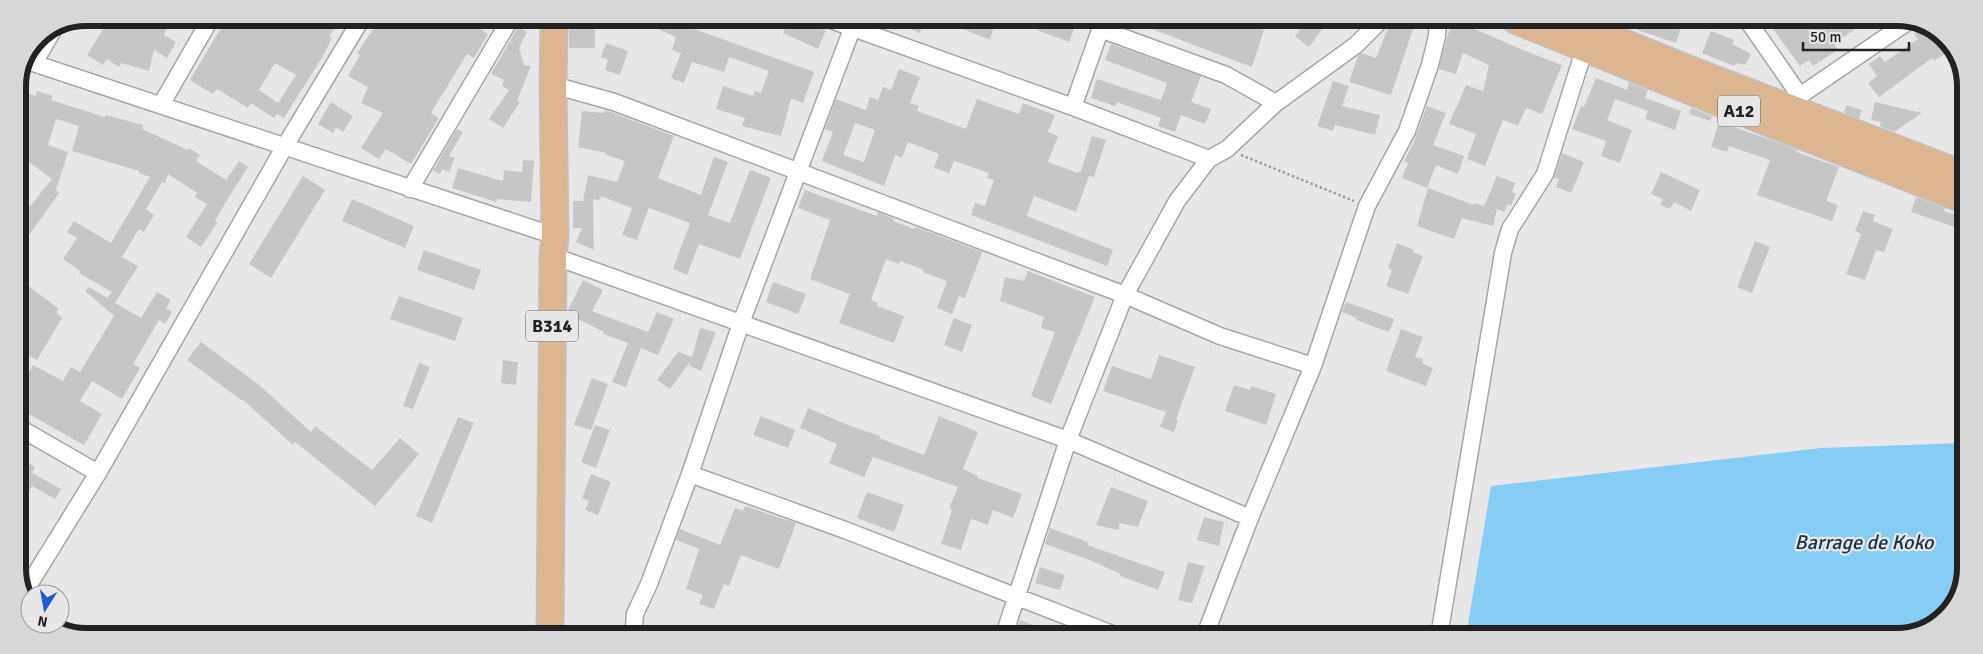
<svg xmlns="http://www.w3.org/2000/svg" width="1983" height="654" font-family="Signika,sans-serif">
  <rect width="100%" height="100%" fill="#e9e6ea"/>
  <path fill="#85cdf4" d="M1963,443L1962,589L1938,622L1897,636H1466L1491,486L1821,448Z"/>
  <path fill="#c8c5c7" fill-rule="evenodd" d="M110,18H172L164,35L176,42L167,58L154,50L149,71L121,63L119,67L107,59L103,65L87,55Z
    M227,18H343L329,36L332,38L323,56L284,118L277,114L274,118L251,103L248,108L217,89L213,94L190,80ZM275,63L296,75L278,103L259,90Z
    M376,18H475L472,24L488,34L474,58L467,54L440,98L431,113L439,118L411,164L386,149L379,159L361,148L383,113L361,103L368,87L348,76L360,55L357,53L374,28L371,26Z
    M579,18H595V48H569V28H578Z
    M634,19H673L694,29L814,72L803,103L791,99L781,136L742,126L745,118L716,109L723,86L753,96L755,91L761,93L769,71L729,57L724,72L692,62L684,83L671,78L681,53L672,50L676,37Z
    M790,19H800L826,30L818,49L783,33Z
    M886,19H925L920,33Z
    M939,19H996L990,40Z
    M1041,19H1078L1069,42L1037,30Z
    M1155,20H1195L1207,24L1208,20H1266L1262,30H1264L1252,67L1152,29Z
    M1307,20H1329L1309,47L1295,36Z
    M1391,20H1416L1391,95L1349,82L1358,56L1362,53L1376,58Z
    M1454,20L1528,52L1562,65L1542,114L1526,108L1518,126L1503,120L1485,166L1467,159L1476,134L1449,124L1466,85L1483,91L1489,65L1463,53L1456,74L1439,69L1447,37Z
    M1640,21H1668L1682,25L1676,43L1637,30Z
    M1767,21H1865L1834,45L1838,50L1813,66L1809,60L1800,66Z
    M1924,26L1945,54L1934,61L1932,58L1879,97L1868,83L1877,76L1869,64L1880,56L1885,62L1918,39L1914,34Z
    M518,27L527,32L519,48L524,65L531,66L517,100L520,102L503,128L489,119L509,90L502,86L504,80L491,74Z
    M1711,31L1734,40L1732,44L1751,54L1745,65L1736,63L1734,66L1702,53Z
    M606,43L628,51L620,75L605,70L608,60L601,57Z
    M1111,44L1201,76L1191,102L1211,109L1205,124L1181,115L1175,132L1158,126L1161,118L1117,102L1115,106L1091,98L1097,79L1161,100L1167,83L1105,60Z
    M899,69L920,77L910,103L919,106L917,111L966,129L977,99L1019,114L1023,103L1055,115L1048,132L1058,136L1048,162L1078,173L1079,171H1081L1092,136L1106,140L1094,177L1089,176L1076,212L1034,196L1027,216L1113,250L1107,266L971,215L975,203L985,206L994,180L987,178L989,173L954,161L949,173L934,168L939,154L908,142L902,158L895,155L884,186L822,161L833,132L825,129L836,99L866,110L870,97L878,100L883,87L891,90ZM855,123L875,130L864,162L843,155Z
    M1596,78L1627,90L1629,82L1648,90L1645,98L1681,111L1675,130L1645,119L1648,111L1615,99L1607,120L1632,130L1620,163L1601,156L1606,141L1572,129L1581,106L1584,107Z
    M1333,81L1349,86L1342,106L1380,115L1375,135L1335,125L1333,131L1317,126Z
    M18,90L36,96L37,91L53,96L51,100L105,117L106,115L143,125L142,129L188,150L189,148L200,155L196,161L226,180L239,161L248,167L224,205L215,221L217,223L201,247L186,237L207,204L195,197L197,193L168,174L165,183L162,182L146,209L154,215L144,232L139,229L122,257L138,266L115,303L141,318L157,292L171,300L166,308L172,312L165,324L159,320L133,364L140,368L122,399L92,381L80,401L102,414L84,445L18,408V392L33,365L63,381L71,367L80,372L114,316L85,291L89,287L107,298L112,292L79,273L80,271L63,259L77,238L67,232L74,221L111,243L150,177L139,173V171L72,151L79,126L56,119L48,145L68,152L56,190L59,193L25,241L18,237V221L52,179L18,154V139L26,111L18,109Z
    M331,102L353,116L343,132L336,127L333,133L318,124Z
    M1875,102L1922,113L1894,132L1880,126L1881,122L1871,120Z
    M1846,105L1862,110L1859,119L1844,113Z
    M1427,106L1446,113L1433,145L1464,156L1458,174L1436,165L1427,188L1402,178L1408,163L1404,161L1413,144Z
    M1691,108L1712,116L1710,121L1689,114Z
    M605,110L674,136L658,178L701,195L714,157L728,162L708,215L730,223L750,170L771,178L740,259L699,244L687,275L673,269L690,223L649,208L637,240L622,235L632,208L601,196L600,200L593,199L594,250L576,242L582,228H573V201H583L588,175L617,182L625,161L606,155V153L578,147L582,111L604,113Z
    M1719,122L1777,142L1797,150L1796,152L1839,167L1827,199V201L1838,205L1832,221L1757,195L1770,160L1729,146L1727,152L1711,147Z
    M457,129L463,132L449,156L455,158L449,172L442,169L440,174L433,171Z
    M1562,153L1584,162L1571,193L1556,187L1559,179L1554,178Z
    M523,160L534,161L531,202L497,199L496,202L452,188L458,168L503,181L504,170L522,172Z
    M1661,172L1700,190L1691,211L1674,202L1670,209L1660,205L1663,199L1651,194Z
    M303,176L325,190L271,278L249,264Z
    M1497,176L1515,183L1512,192L1516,194L1511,206L1508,204L1504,212L1497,209L1493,226L1462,218L1454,239L1417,226L1428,188L1474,205L1475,203L1484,206Z
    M805,190L877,216L878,212L894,219L893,221L914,229L916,227L982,252L965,298L959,296L952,314L937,308L947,281L923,272L924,270L900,261L899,264L886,259L871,300L878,303L877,306L904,316L894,343L839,323L850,294L810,279L830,220L798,208Z
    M1916,197L1945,208L1944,211L1964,218V230L1911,212Z
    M352,199L414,226L405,248L342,221Z
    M1863,211L1875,215L1873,221L1893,229L1884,252L1876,250L1865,280L1846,274L1861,234L1855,231Z
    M1755,241L1770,247L1752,293L1737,287Z
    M1397,243L1414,250L1413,252L1423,256L1408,294L1386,286L1392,270L1388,268Z
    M424,250L481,270L474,290L417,270Z
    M1028,271L1095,297L1051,404L1031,396L1055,332L1041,328L1044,317L1000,301L1005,277L1024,281Z
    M18,278L59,309L56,312L62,318L37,360L18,350V338L26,323L18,318Z
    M583,280L603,290L592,311L648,332L657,312L674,319L658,355L641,348L626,387L612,382L628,343L603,334L604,332L568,314V310Z
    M773,282L806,294L798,314L766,302Z
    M399,296L463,318L455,341L390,319Z
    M1346,302L1394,319L1389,332L1356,320L1357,318L1342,312Z
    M954,318L972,325L962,352L944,345Z
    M700,328L716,332L701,371L689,366L691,361L670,389L657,380L678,352L692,357Z
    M1401,329L1423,337L1415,357L1423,359L1422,363L1433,368L1426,386L1386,371Z
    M201,342L258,384L311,432L315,426L372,470L400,438L419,454L375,506L295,442L293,445L242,399L241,400L187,360Z
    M1159,355L1195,367L1176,419L1178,420L1174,432L1160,427L1166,412L1103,391L1112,366L1151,379Z
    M503,360L518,362L516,385L501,383Z
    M419,363L430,367L413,409L403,406Z
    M592,378L608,384L591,430L574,425Z
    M1234,385L1250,390L1251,386L1276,394L1266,425L1225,411Z
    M808,408L848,425L880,436L879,438L924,455L939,416L978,432L963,469L978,476V478L1022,494L1013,518L993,510L988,525L971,519L961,550L941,544L952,510L949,508L958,487L873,457L864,477L829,463L837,444L800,428Z
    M761,416L795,430L788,448L753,435Z
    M458,417L474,423L432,523L416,516Z
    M595,425L610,430L596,468L581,462Z
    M18,457L35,467L32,473L61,489L55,499L32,486L18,510Z
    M591,474L611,482L598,515L585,510L589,501L582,498Z
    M1111,487L1148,501L1138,527L1120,523L1118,530L1096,525Z
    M867,492L904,505L894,532L857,518Z
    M745,506L796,523L779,569L741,555L729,586L724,584L714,609L699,604L703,595L686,589L699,549L676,540L680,529L720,545L735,508L743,511Z
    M1204,517L1224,522L1219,546L1197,540Z
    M1050,528L1088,542L1087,545L1165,572L1158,590L1120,576L1121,574L1087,559L1045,544Z
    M1188,562L1205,566L1192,603L1178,600Z
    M1040,567L1065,575L1060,590L1035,583Z
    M1020,620L1057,634V635H1015Z"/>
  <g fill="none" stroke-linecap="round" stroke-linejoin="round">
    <defs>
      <path id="street" d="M828,19L1073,107L1209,159
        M1748,21L1800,96
        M1100,29L1226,75L1276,103
        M27,61L555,236
        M34,63L52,32
        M553,85L614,102L1125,295L1220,336L1313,366
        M161,105L211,18
        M1073,107L1104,19
        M1783,111L1785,106L1909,21
        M410,189L511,18
        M553,256L1068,440L1250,518
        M18,427L98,473
        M690,474L845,530L1115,635
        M25,591L98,473L285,146L362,18
        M636,634L634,627L635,614L649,584L690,474L741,323L852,29L857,19
        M1004,635L1068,440L1125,295L1177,201L1209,159L1227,149L1276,103L1356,45L1381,20
        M1205,635L1250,518L1313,366L1367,206L1407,131L1430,65L1437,36L1438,20
        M1439,636L1503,253L1510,229L1545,174L1587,41"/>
      <path id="primary" d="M1515,20L1777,126L1965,200
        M1567,20L1701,74L1965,175
        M550,634L553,256L555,236L553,85L554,18"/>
    </defs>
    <use href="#street" stroke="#a7a5a8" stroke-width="19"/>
    <use href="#primary" stroke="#c1c1c1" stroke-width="29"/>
    <path stroke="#9e9b9e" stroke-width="2.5" stroke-dasharray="2.5 2.5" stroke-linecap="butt" d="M1241,155L1354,201"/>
    <use href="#street" stroke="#fff" stroke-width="16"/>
    <use href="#primary" stroke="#dcb690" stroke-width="26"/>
  </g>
  <g text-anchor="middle" stroke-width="4.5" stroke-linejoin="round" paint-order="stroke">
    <g fill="#e9e6ea" stroke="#5e5d5f" stroke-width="1">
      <rect x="1718" y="95.5" width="42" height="31" rx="4"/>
      <rect x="526" y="310.5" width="52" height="31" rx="4"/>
    </g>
    <g font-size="18" font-weight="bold" fill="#232223">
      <text x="1739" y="117">A12</text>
      <text x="552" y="332">B314</text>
    </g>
    <g font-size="20" font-style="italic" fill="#113243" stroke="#e9e6ea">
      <text x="1864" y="549">Barrage de Koko</text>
    </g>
  </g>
  <path d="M0 0H1983V654H0ZM86 26H1897A60 60 0 0 1 1957 86V568A60 60 0 0 1 1897 628H86A60 60 0 0 1 26 568V86A60 60 0 0 1 86 26Z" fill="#d9d6da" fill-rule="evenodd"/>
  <path fill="none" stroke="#232223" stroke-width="6" d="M86 26H1897A60 60 0 0 1 1957 86V568A60 60 0 0 1 1897 628H86A60 60 0 0 1 26 568V86A60 60 0 0 1 86 26Z"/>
  <g transform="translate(45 609) rotate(191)"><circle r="24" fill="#e9e6ea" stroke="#9a989a"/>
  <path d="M0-4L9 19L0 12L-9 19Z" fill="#205dca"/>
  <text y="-8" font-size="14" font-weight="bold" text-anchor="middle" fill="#232223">N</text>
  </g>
  <path d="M1803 42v8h106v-8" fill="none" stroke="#232223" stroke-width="2.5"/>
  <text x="1810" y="42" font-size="15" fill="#232223" stroke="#e9e6ea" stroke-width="4" paint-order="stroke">50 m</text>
</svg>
